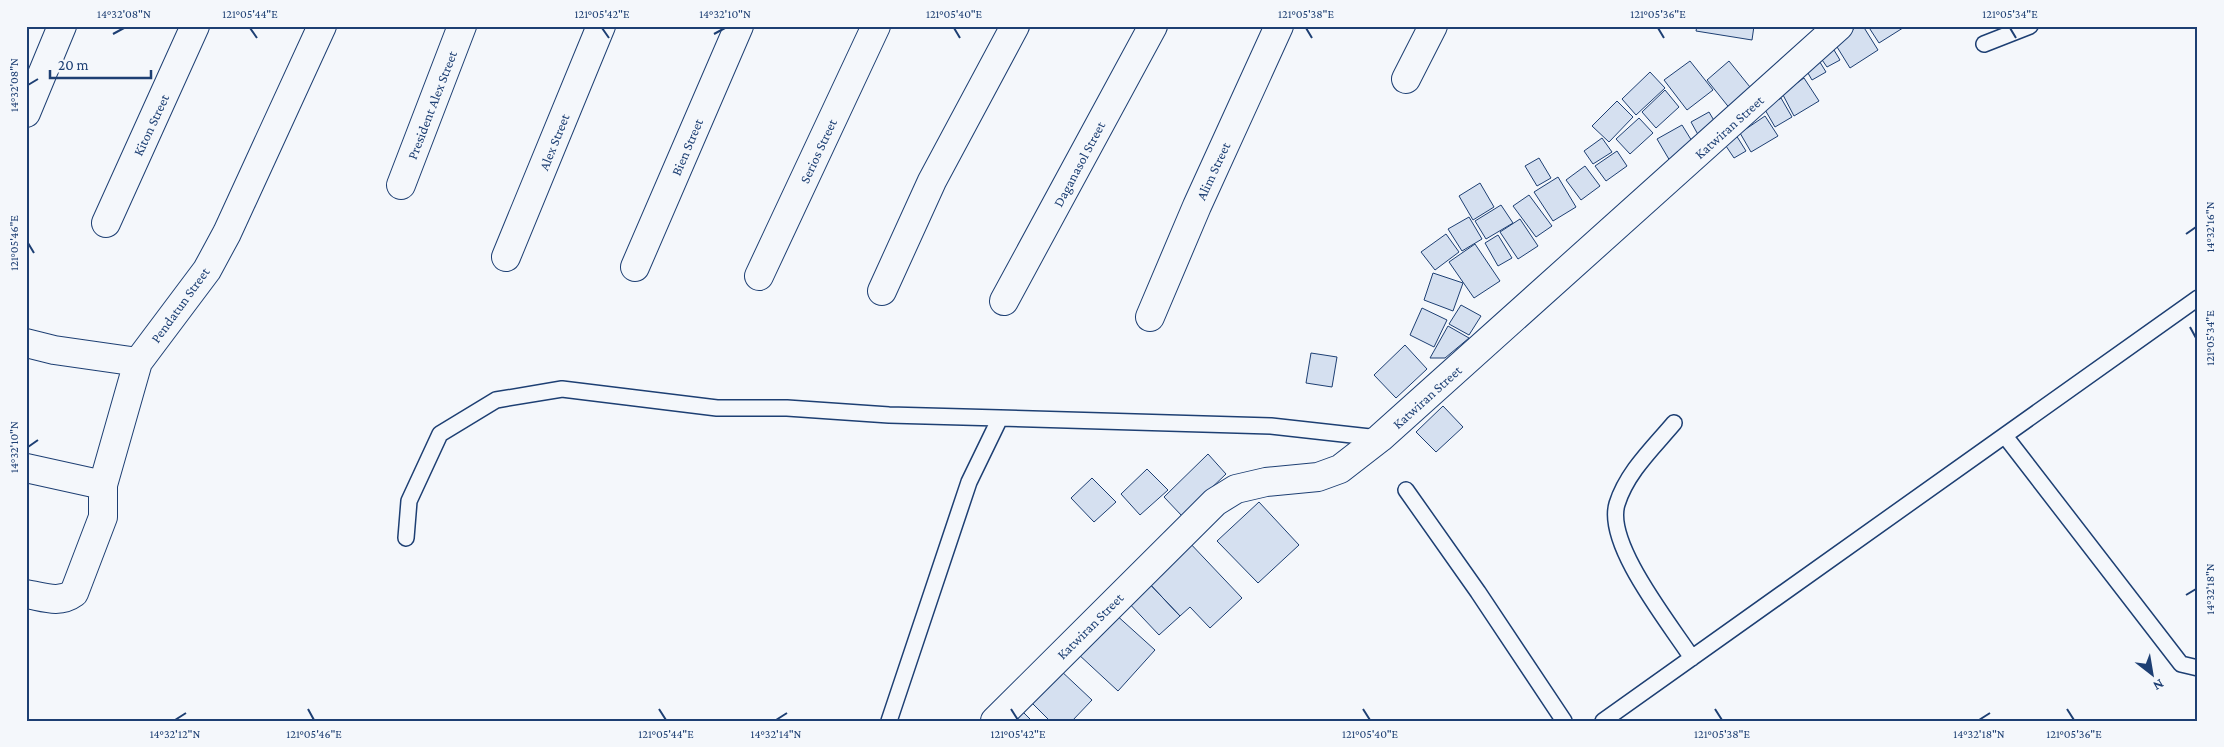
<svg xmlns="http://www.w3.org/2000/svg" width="2224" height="747" font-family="'Crimson Pro',serif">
  <rect width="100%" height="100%" fill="#f4f7fb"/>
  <path fill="#d5e0f0" stroke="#1d3f73" d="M1697,26H1754L1752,40L1696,31Z
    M1858,26H1863L1878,50L1850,68L1834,42Z
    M1868,26H1906L1879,43Z
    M1831,45L1840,60L1827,67L1818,54Z
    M1818,59L1826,72L1812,80L1805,68Z
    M1690,61L1713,90L1687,110L1664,80Z
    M1729,61L1754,92L1731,110L1707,80Z
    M1650,72L1665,88L1636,115L1622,99Z
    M1804,78L1819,101L1794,116L1782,93Z
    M1665,90L1679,107L1656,128L1642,112Z
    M1781,98L1792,117L1775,127L1764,108Z
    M1617,101L1633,117L1609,142L1592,126Z
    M1709,112L1719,129L1701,140L1691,122Z
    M1765,116L1778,136L1751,152L1740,133Z
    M1639,118L1653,133L1630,154L1616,139Z
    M1682,125L1695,146L1670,161L1657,139Z
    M1736,135L1746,151L1734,158L1724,143Z
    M1602,138L1612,152L1593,164L1584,151Z
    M1617,151L1627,166L1606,181L1595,166Z
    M1539,158L1551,178L1537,186L1525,166Z
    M1585,166L1600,186L1581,200L1566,180Z
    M1558,177L1576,207L1553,221L1534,192Z
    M1480,183L1494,207L1473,220L1459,196Z
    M1529,195L1552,226L1536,237L1513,206Z
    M1501,205L1513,223L1486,239L1475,221Z
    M1469,217L1482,239L1462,251L1448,229Z
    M1520,219L1538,246L1518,259L1500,232Z
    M1446,234L1459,252L1435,270L1421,252Z
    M1498,235L1512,258L1498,266L1485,243Z
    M1475,244L1500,281L1474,298L1449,262Z
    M1433,273L1463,283L1453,311L1424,300Z
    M1461,305L1481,316L1469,335L1449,324Z
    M1422,308L1447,320L1434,347L1410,335Z
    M1448,326L1469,338L1445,358H1430Z
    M1405,345L1427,369L1396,398L1374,375Z
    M1311,353L1337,357L1332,387L1306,383Z
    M1443,406L1463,427L1436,452L1416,432Z
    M1208,454L1226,474L1182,516L1164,497Z
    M1147,469L1168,490L1140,515L1121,494Z
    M1092,478L1116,502L1094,522L1071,498Z
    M1259,502L1299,545L1258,583L1217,541Z
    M1187,540L1242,598L1210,628L1190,607L1180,616L1145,579Z
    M1145,579L1180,616L1159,635L1125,599Z
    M1114,613L1155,650L1118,691L1077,653Z
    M1059,669L1092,700L1072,721H1050L1029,700Z
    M1017,706L1032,721H1002Z"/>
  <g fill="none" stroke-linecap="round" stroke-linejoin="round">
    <defs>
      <path id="service" d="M1984,44L2030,26
        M1674,423C1653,448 1627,472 1617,504C1605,544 1670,624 1692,658
        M2005,436L2181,664L2198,668
        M1406,490L1478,592L1564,721
        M406,538L409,501L440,434L496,400L562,389L717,408H787L889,415L1000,418
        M889,721L969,482L1000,418L1271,426L1379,438
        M1603,721L2198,298"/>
      <path id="minor" d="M1406,79L1433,26
        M26,113L62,26
        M401,185L462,26
        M106,223L195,26
        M506,257L601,26
        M635,267L739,26
        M759,276L876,26
        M882,291L932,181L1015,26
        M1004,301L1153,26
        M1150,317L1197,206L1279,26
        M26,343L54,350L138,362
        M26,468L103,485
        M26,594C44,597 59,604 74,593L103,517V485L138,362L207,270L227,233L322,26
        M995,721L1215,502L1236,489L1266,482L1318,477L1340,469L1380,438L1839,26"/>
    </defs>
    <use href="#service" stroke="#1d3f73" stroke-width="18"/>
    <use href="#minor" stroke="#1d3f73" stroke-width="30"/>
    <use href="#service" stroke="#f4f7fb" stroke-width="15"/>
    <use href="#minor" stroke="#f4f7fb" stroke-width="28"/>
  </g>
  <path fill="none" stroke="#1d3f73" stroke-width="2" d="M250,28L257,38M602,28L609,38M954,28L960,38M1306,28L1312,38M1658,28L1664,38M2010,28L2016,38M113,34L124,28M714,34L725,28M28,85L38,79M2186,234L2196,227M28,243L34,253M2190,327L2196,338M28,447L38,440M2186,595L2196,589M308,709L314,720M659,709L666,720M1011,709L1018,720M1363,709L1370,720M1715,709L1722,720M2067,709L2074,720M175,720L186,713M776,720L787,713M1979,720L1990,713"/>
  <g text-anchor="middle" stroke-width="4" stroke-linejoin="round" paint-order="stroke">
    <g font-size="14" fill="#1d3f73" stroke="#f4f7fb">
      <text transform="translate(432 105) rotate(-69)" y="5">President Alex Street</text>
      <text transform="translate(151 125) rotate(-65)" y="5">Kiton Street</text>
      <text transform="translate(1729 127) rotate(-42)" y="5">Katwiran Street</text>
      <text transform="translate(554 142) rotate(-68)" y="5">Alex Street</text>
      <text transform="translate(687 147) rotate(-67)" y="5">Bien Street</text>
      <text transform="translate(818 151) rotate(-65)" y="5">Serios Street</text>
      <text transform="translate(1079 164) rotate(-62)" y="5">Daganasol Street</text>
      <text transform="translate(1213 171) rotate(-65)" y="5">Alim Street</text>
      <text transform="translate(180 305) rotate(-54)" y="5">Pendatun Street</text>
      <text transform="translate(1427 397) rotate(-42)" y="5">Katwiran Street</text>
      <text transform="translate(1090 626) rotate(-45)" y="5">Katwiran Street</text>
    </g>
  </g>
  <rect width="2224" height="747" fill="none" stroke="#f4f7fb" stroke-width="55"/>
  <g transform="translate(2152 674) rotate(149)" stroke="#f4f7fb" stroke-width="4" paint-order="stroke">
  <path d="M0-4L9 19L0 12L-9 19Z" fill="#1d3f73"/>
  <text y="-8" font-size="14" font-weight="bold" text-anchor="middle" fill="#1d3f73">N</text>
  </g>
  <path d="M50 70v8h101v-8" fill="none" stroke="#1d3f73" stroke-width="2.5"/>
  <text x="58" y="70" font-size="15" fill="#1d3f73" stroke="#f4f7fb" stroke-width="4" paint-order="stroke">20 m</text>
  <rect x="28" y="28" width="2168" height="692" fill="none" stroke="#1d3f73" stroke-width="2"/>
  <g font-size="12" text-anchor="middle" fill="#1d3f73">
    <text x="124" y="18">14°32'08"N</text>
    <text x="250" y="18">121°05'44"E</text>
    <text x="602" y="18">121°05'42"E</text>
    <text x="725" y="18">14°32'10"N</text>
    <text x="954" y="18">121°05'40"E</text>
    <text x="1306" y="18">121°05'38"E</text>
    <text x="1658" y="18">121°05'36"E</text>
    <text x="2010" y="18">121°05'34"E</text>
    <text transform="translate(14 85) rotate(-90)" y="4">14°32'08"N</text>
    <text transform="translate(2210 227) rotate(-90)" y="4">14°32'16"N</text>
    <text transform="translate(14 243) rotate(-90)" y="4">121°05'46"E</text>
    <text transform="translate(2210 338) rotate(-90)" y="4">121°05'34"E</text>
    <text transform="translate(14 447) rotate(-90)" y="4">14°32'10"N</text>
    <text transform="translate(2210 589) rotate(-90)" y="4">14°32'18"N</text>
    <text x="175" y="738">14°32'12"N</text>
    <text x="314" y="738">121°05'46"E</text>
    <text x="666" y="738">121°05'44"E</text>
    <text x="776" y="738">14°32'14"N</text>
    <text x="1018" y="738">121°05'42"E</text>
    <text x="1370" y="738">121°05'40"E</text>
    <text x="1722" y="738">121°05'38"E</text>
    <text x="1979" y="738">14°32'18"N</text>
    <text x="2074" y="738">121°05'36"E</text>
  </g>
</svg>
